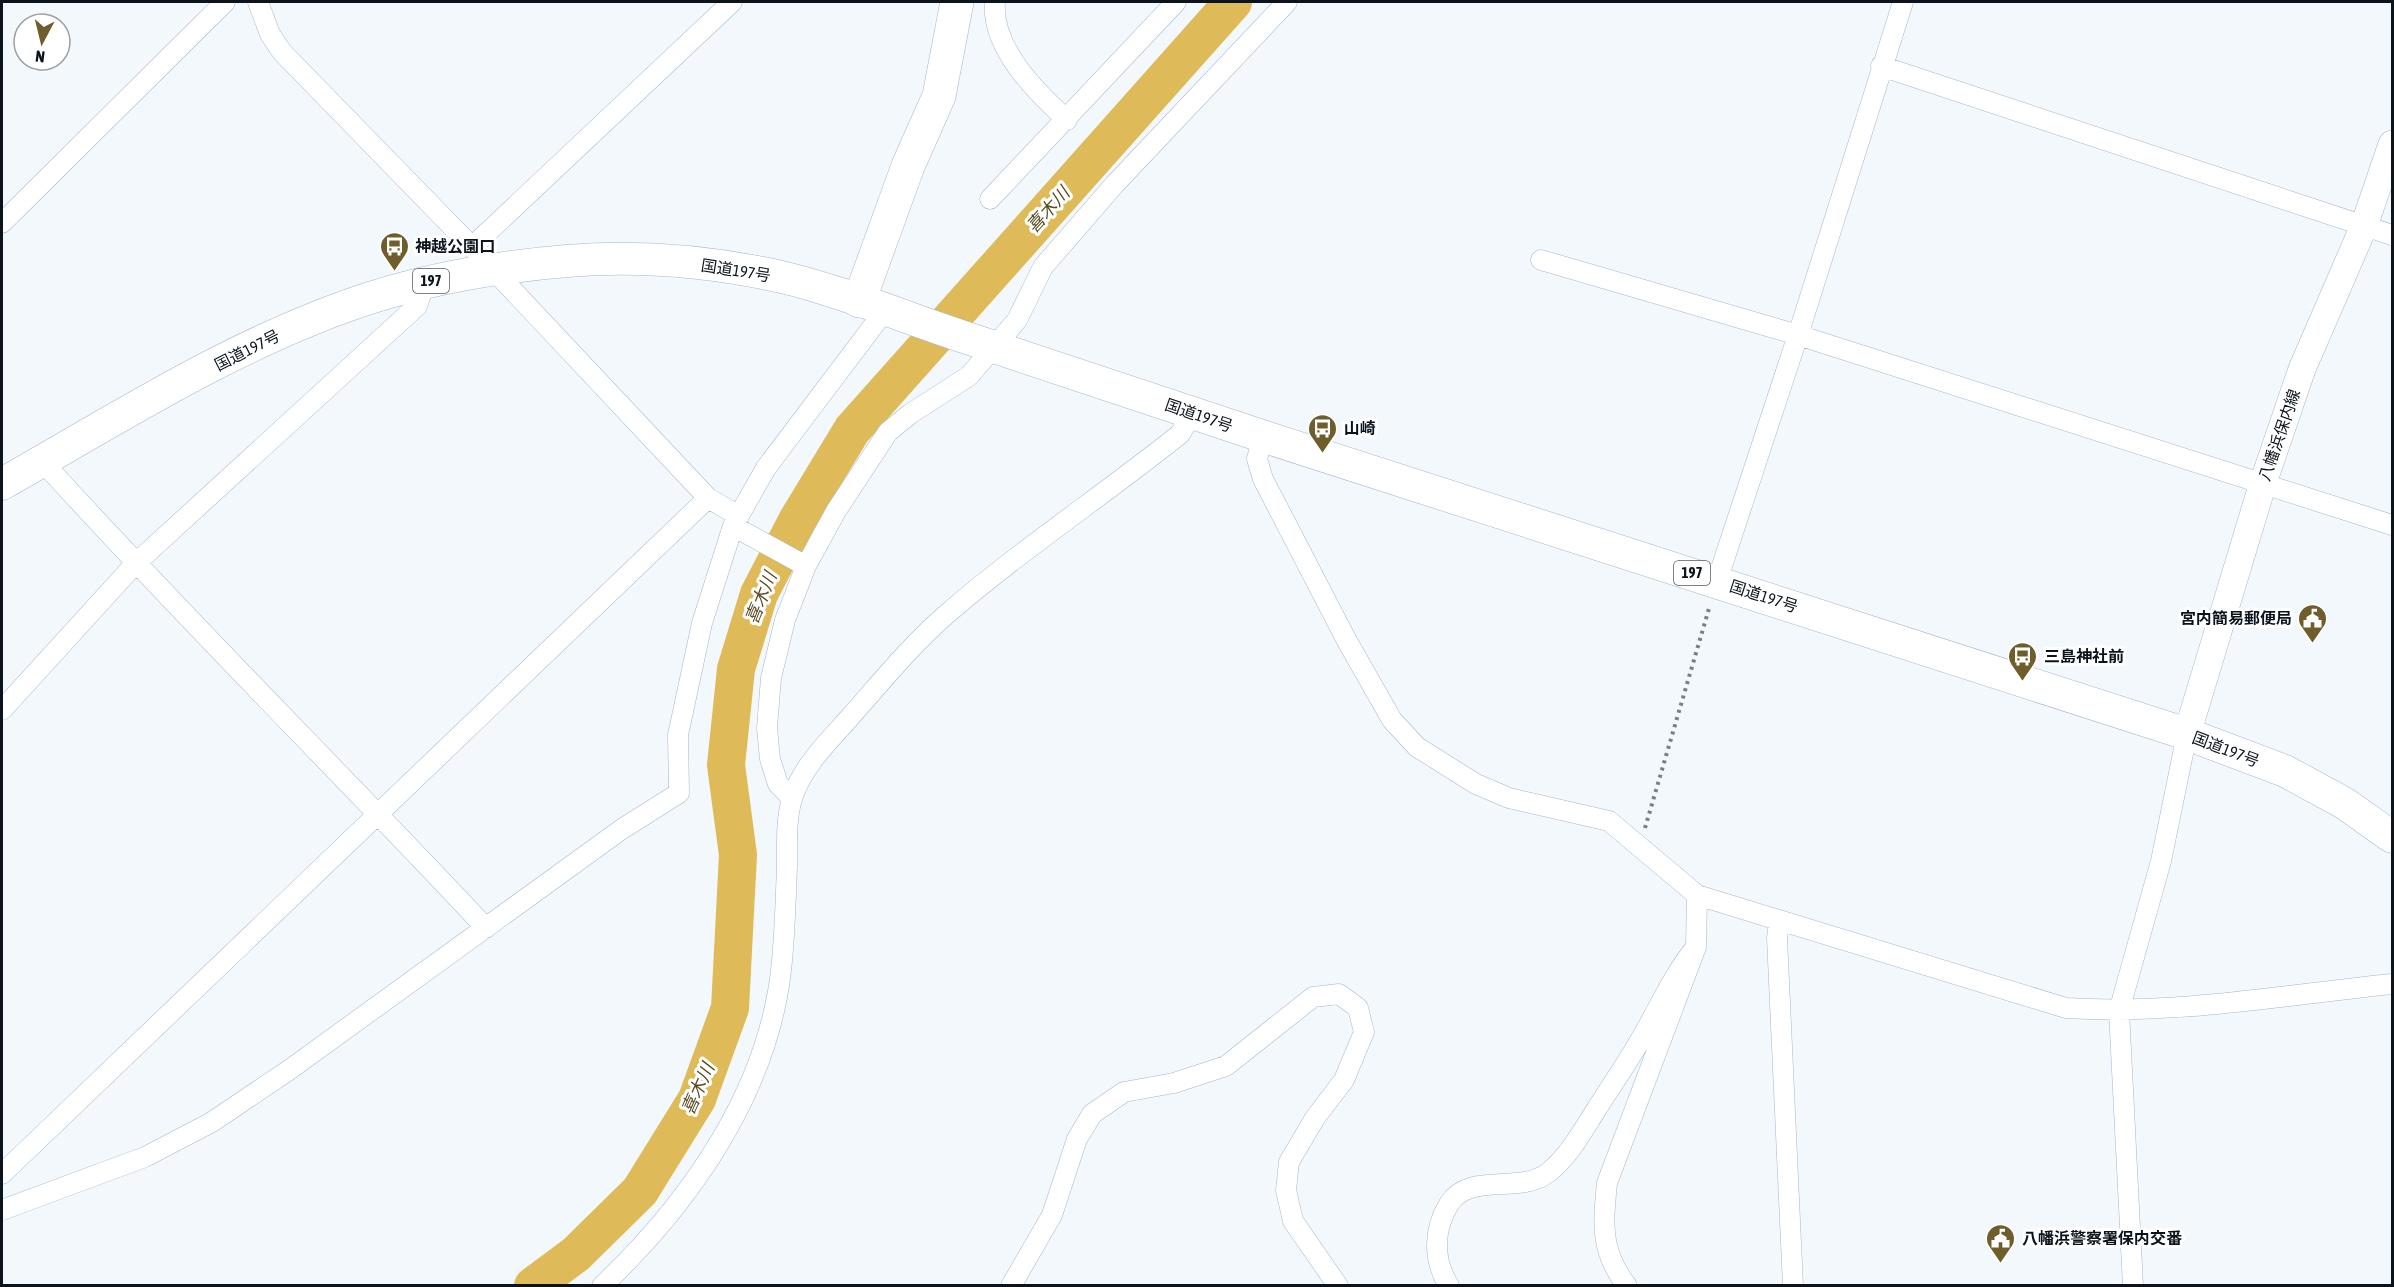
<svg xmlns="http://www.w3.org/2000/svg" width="2394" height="1287" font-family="'Asap Condensed','Noto Sans JP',sans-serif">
  <rect width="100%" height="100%" fill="#f3f8fd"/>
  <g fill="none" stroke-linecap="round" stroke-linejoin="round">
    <path stroke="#debb58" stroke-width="38" d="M533,1286L576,1254L640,1191L697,1099L730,1008L738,855L726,765L736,669L759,594L798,519L852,430L1233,2"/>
    <defs>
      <path id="minor" d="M258,2L270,34L282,52L472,247L708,498L739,516
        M995,2C991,47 1035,91 1067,120
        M1881,66L2392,235
        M990,199L1176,2
        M2,223L225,2
        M472,247L732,2
        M1541,260L1798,335L2392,525
        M1263,436L1257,459L1263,479L1347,641L1392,720L1417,747L1476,784L1509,798L1609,821L1697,895L2066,1008C2175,1015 2284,995 2392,984
        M42,461C186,620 339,771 486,928
        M733,526L806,566
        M1717,581L1798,335L1903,2
        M2,710L135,564L417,306L425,282
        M792,798L778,784L770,759L767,728L771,678L785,620L806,566L836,511L888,432L910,414L969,376L1017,320L1043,267L1114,185L1287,2
        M1779,922L1777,938L1793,1286
        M2,1174L708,498
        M2,1210L145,1157L212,1122L289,1070L622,829L679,793L678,735L702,623L733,526L766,468L886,309
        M602,1286C692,1201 771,1087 782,961C785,928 786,896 787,864C787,842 786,819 792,799C802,766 830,740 851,716C882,681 913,643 948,613C1022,549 1104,495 1180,434L1193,413
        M1011,1286L1052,1215L1077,1139L1092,1114L1124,1092L1174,1083L1226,1066L1313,997L1339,994L1358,1008L1364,1032L1344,1080L1315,1118L1289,1162L1286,1190L1293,1221L1338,1286
        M1449,1286C1433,1260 1433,1230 1449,1204C1469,1171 1521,1195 1549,1172C1569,1156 1582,1132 1596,1110C1611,1086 1628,1062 1642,1037C1660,1006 1673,975 1696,947
        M1627,1286C1600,1251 1603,1224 1607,1183L1696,947L1697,895
        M2133,1286L2119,1011L2161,861L2187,734"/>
      <path id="secondary" d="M2187,734L2263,483L2302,369L2364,226L2392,144"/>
      <path id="trunk" d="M2,484C115,420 229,347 352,304C421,280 494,267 567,261C640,255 716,262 786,278C850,294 911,320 973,340C1069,372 1164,404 1259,435C1568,537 1878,632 2187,734L2285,771L2344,803L2392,837"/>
      <path id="motorway" d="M859,301L908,166L939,96L957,2"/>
    </defs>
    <use href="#minor" stroke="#a1b7d1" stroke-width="21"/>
    <use href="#secondary" stroke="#a1b7d1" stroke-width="28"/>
    <use href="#trunk" stroke="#a1b7d1" stroke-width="33"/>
    <use href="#motorway" stroke="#a1b7d1" stroke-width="34"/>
    <path stroke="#787f86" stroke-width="4" stroke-dasharray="3 4.5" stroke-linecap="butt" d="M1645,828L1710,605"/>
    <use href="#minor" stroke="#fff" stroke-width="20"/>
    <use href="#secondary" stroke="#fff" stroke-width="27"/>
    <use href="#trunk" stroke="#fff" stroke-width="32"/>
    <use href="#motorway" stroke="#fff" stroke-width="33"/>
  </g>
  <defs>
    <symbol id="bus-pin" viewBox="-11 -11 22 30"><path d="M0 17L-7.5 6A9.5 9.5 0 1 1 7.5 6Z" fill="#6f5e2c" stroke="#fff"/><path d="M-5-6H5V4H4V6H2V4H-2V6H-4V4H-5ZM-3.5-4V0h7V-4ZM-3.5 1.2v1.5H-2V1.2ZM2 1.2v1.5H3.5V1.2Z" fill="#fff"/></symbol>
    <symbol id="civic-pin" viewBox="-11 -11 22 30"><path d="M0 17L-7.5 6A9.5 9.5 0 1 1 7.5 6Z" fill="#6f5e2c" stroke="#fff"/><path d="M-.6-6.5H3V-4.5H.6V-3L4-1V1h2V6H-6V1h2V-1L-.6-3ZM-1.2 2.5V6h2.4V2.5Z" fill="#fff"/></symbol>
  </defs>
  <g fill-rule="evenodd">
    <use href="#bus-pin" x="378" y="230" width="33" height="45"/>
    <use href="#bus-pin" x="1306" y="412" width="33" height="45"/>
    <use href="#civic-pin" x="2296" y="602" width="33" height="45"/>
    <use href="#bus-pin" x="2006" y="640" width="33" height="45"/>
    <use href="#civic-pin" x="1984" y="1222" width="33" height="45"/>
  </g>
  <g text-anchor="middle" stroke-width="6" stroke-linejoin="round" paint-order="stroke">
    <g fill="#fff" stroke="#545a60" stroke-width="1.5">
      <rect x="413" y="269" width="36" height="24" rx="4.5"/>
      <rect x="1674" y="561" width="36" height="24" rx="4.5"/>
    </g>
    <g font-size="15" font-weight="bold" fill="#0b131c">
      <text x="431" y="286">197</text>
      <text x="1692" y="578">197</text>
    </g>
    <g font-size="16" font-weight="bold" fill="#0b131c" stroke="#fff" text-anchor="start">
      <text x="415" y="252">神越公園口</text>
      <text x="1344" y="434">山崎</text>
      <text x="2292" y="624" text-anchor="end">宮内簡易郵便局</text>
      <text x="2044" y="662">三島神社前</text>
      <text x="2022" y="1244">八幡浜警察署保内交番</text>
    </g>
    <g font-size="16" fill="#0b131c" stroke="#fff">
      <text transform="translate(736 270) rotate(9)" y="6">国道197号</text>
      <text transform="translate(247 350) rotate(-27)" y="6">国道197号</text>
      <text transform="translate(1199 415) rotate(19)" y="6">国道197号</text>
      <text transform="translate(2279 435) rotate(-71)" y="6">八幡浜保内線</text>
      <text transform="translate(1764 596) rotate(18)" y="6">国道197号</text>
      <text transform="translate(2226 749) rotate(21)" y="6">国道197号</text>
    </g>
    <g font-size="18" font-style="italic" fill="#594b22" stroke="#fff">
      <text transform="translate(1048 210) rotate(-48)" y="6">喜木川</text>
      <text transform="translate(761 598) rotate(-68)" y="6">喜木川</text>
      <text transform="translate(698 1089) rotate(-66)" y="6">喜木川</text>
    </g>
  </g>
  <rect width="2394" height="1287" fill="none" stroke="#0b131c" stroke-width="6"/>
  <g transform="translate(42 42) rotate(187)"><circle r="28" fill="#ffffff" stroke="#9da1a4" stroke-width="1.5"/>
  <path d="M0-4.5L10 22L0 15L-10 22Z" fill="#6f5e2c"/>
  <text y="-9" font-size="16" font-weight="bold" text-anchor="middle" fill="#0b131c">N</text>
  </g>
</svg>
